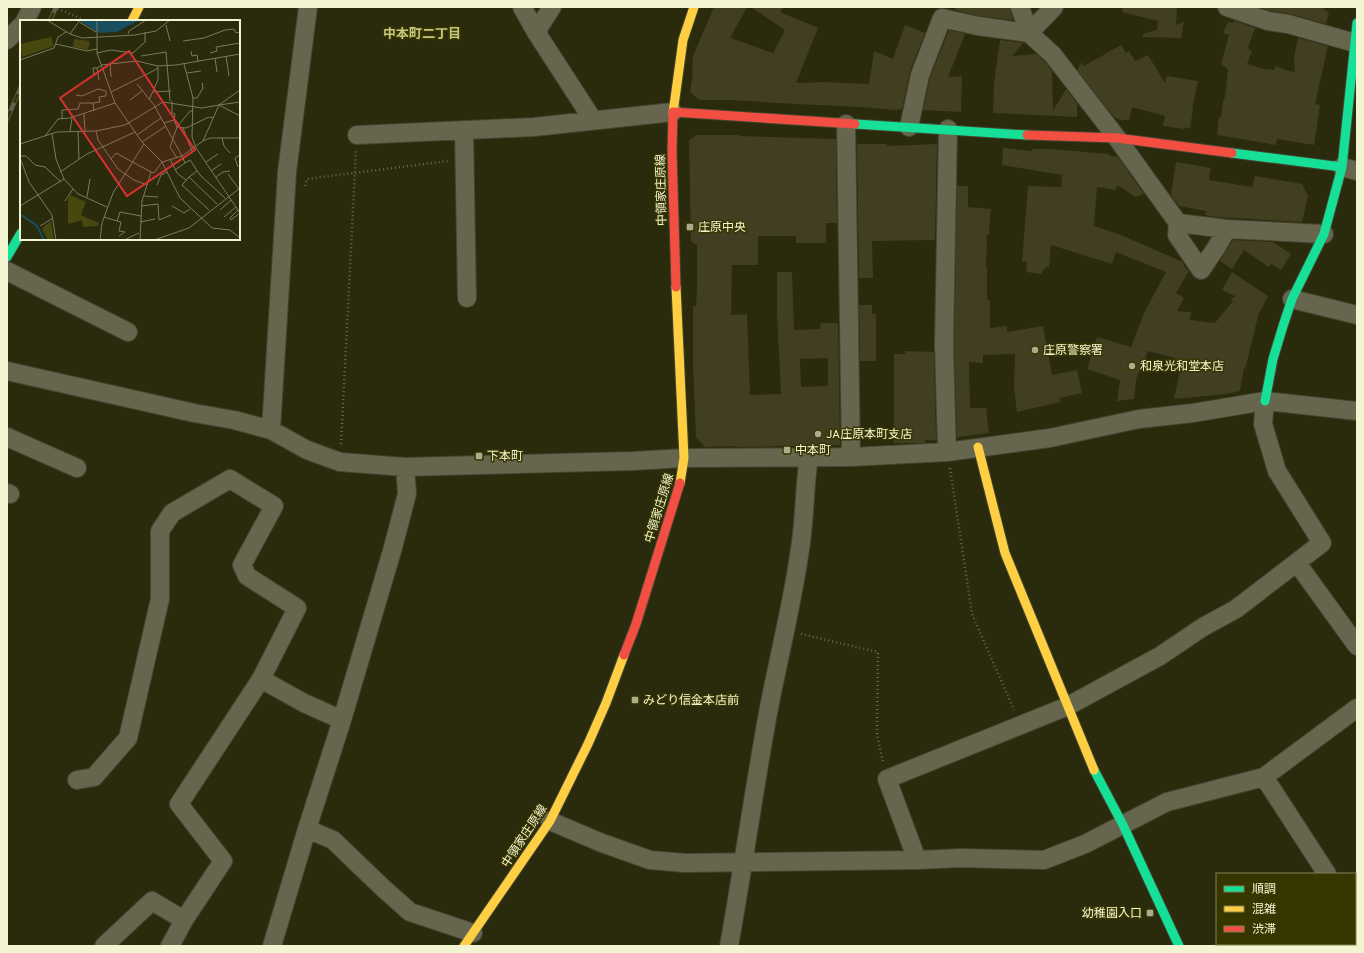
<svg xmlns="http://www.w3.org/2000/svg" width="1364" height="953" font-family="Overpass,'Noto Sans JP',sans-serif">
  <rect width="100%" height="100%" fill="#2a2a0d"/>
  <path fill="#423e22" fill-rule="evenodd" d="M714,7H747L730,38L773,53L785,30L751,7H784L780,12L818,28L796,83L822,82L869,84L874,51L893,59L905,25L925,33L910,71L902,109L896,110L860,107L796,104L728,100H699L690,92L693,73H692L693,56Z
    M956,7H1010L1013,20L980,16L955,10Z
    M1123,7H1177L1176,25L1184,22L1181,38L1143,37V34L1157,30L1158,21L1122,12Z
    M1259,7H1322L1329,13L1326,24L1291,14L1270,11Z
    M1235,21L1255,28L1248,48L1252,51L1247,64L1268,70L1269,69L1274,70L1275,66L1295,73L1294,57L1298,38L1328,46L1315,104L1320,105L1314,145L1277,139L1276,145L1217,135L1219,117H1221L1223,101L1225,97L1228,69L1221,64L1229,35L1223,33L1228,22L1233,23Z
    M949,30L965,34L948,77L962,76L961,112L923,110L930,78Z
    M1000,40L1023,43L1012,56L1037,54L1045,62L1052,71L1053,111L1066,89L1077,103V117L993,113L994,83Z
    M1121,45L1126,53L1129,51L1135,61L1148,55L1165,83L1167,76L1198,81L1192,109H1193L1190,129L1185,127L1184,129L1163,126L1165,116L1132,107L1129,120H1121L1114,117L1077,70L1082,62L1084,66Z
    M697,135H739V136L836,139L837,223H826V243H796V236H758V265H732L731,315L747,314L750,395L781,394L777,314V272H792L794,330L820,329L821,323H838V315L840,445L735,447V446L705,447L696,437L693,365V306H696L697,291V244H693V242H691L689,140ZM828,358V386L801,387L800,359Z
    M857,144H887V146L937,144L935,240L872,241L873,278H859Z
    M1003,148L1032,151V149H1052L1108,154L1111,156L1118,157L1144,194L1135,197L1118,185L1115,190L1097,187L1094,226L1121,235L1183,262L1184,266L1189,271L1176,293L1184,298L1177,311L1191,312L1190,320L1215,323L1233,301L1231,300L1235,296L1222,290L1232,272L1268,296L1258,316L1246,366L1244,368L1240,391L1226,394L1174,399L1182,361L1175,360V358L1148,351L1136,379L1134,399L1117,401L1120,380L1087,369L1097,337L1131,347L1144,313L1166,272L1116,252L1112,264L1051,245L1049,267H1045V270L1043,269L1042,274L1026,272L1027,261L1022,262L1028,186L1061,187L1062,175L1002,165Z
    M1176,162L1211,168L1209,180L1252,187L1255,176L1302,184L1308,196L1302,222L1216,217L1205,215L1206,211L1179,206L1171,195Z
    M957,186H968V207L991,209L989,227L990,234L987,235L986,269L987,268V300H990V328L1007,326V332L1043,326L1052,375L1077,370L1082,393L1060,398V402L1017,412L1014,387L1015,354L983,355V363L969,362L970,408H986L989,433L957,437L954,344Z
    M1233,240L1273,242L1291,254L1281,270L1271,264L1269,267L1244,250L1232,269L1220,261Z
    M859,305H872V314H876V361H860Z
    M905,351L934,352L936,440H925V443H894V354H905Z"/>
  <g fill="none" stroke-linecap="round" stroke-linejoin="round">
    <defs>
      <path id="street" d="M522,7L536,32L593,120
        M1020,7L1029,33L1053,55L1117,138L1178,223L1227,229L1324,234
        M1227,7L1268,21L1288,24L1355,43
        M25,21L32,7
        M536,32L552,7
        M7,40L21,26
        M846,124L851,457
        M909,127L920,75L942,18L978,26L1029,33L1054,7
        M464,130L467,298
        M357,135L534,127L673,112
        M1342,167L1357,171
        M1178,223L1177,235L1201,270L1216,248L1227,229
        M7,271L128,332
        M1292,299L1357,315
        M7,371L194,413L234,420L271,430L307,450L340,462L405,467L633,461L684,458L851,457L947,452L1050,438L1139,419L1193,413L1265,401L1357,411
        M271,430L287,172L308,7
        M7,437L77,468
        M947,452L944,344L948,129
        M7,493L10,494
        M1297,563L1357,646
        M1264,777L1327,874
        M77,780L94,777L128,738L160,599V531L172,513L230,479L274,506L242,565L247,576L297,608L261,679
        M550,821L602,843L650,860L685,863L917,860L961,858L1044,860L1085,844L1167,802L1264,777L1357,708
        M307,829L333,840L383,888L410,912L473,933
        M917,860L887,779L1068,706L1160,656L1203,627L1236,609L1322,543L1277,471L1263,424L1265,401
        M104,946L152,901L184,920
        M170,946L184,920L223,861L179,804L261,679L304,703L342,720
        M272,946L307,829L342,720L392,551L407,494L405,467
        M729,946C743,868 754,790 768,713C779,654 795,595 802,534C805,508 805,482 809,456"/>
      <path id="fast" d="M855,124L1027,135
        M1232,153L1342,167L1357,23
        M7,257L21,233
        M1265,401L1273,359L1283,326L1292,299L1324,234L1342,167
        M1094,770L1123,825L1179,946"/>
      <path id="slow" d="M132,21L139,7
        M673,113L683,40L694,7
        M676,287L684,458L680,483
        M978,447L1005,553L1094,770
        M464,946L550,821L588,744L606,703L624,655"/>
      <path id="jam" d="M673,112L855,124
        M673,113L672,151L676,287
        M1027,135L1117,138L1232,153
        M624,655L636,624L680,483"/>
    </defs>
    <use href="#street" stroke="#44452f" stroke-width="20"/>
    <use href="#fast" stroke="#44452f" stroke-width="11"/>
    <use href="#slow" stroke="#44452f" stroke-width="11"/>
    <use href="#jam" stroke="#44452f" stroke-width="11"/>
    <path stroke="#676752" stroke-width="2.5" stroke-dasharray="1 3" stroke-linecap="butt" d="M54,7L86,21
      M305,186L307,179L448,161
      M341,444L356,151
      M950,468L972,614L1014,710
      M801,634L878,652L877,734L883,762"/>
    <use href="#street" stroke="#66664e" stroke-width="18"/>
    <use href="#fast" stroke="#16e098" stroke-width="9"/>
    <use href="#slow" stroke="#ffcf43" stroke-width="9"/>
    <use href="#jam" stroke="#f24e42" stroke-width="9"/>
    <defs>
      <path id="rail" d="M50,21L56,7
        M7,119L21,87"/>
    </defs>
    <use href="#rail" stroke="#616149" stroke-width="4.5"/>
    <use href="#rail" stroke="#373600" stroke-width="3" stroke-dasharray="9" stroke-linecap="butt"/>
  </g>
  <g fill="#adad8d" stroke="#373600" stroke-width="1.5">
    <rect x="686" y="223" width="8" height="8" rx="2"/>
    <circle cx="1035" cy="350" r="4"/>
    <circle cx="1132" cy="366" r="4"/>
    <circle cx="818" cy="434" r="4"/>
    <rect x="783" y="446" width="8" height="8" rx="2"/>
    <rect x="475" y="452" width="8" height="8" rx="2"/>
    <rect x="631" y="696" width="8" height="8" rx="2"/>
    <rect x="1146" y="909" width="8" height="8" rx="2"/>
  </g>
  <g text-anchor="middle" stroke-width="3" stroke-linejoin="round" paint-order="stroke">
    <g font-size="12" fill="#f3f4d2" stroke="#373600">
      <text transform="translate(661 190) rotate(-91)" y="4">中領家庄原線</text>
      <text transform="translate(659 508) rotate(-73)" y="4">中領家庄原線</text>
      <text transform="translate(524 836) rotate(-57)" y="4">中領家庄原線</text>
    </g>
    <g font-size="12" fill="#f3f4d2" stroke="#373600" text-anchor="start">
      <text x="698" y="231">庄原中央</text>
      <text x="1043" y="354">庄原警察署</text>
      <text x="1140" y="370">和泉光和堂本店</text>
      <text x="826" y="438">JA庄原本町支店</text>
      <text x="795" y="454">中本町</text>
      <text x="487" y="460">下本町</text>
      <text x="643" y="704">みどり信金本店前</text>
      <text x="1142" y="917" text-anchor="end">幼稚園入口</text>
    </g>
    <g font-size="13" font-weight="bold" fill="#c6c681" stroke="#373600">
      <text x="422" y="38">中本町二丁目</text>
    </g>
  </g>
  <g transform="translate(20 20)">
    <rect width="220" height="220" fill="#2a2a0d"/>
    <path d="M31,17L34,26L2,37L0,24ZM54,19L70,21L68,30L53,27ZM50,175L66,182L61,195L79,203L78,206L63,207L62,200L48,204V179ZM31,201L34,220L27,219L22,208Z" fill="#484710"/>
    <path d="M58,0L84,1L120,0L97,12L80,13Z" fill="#194e61"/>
    <path fill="none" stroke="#194e61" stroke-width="2" d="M0,194L17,206L24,220"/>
    <path fill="none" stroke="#7a7b5c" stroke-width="1" d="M27,0L50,14L58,3M56,0L76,12M77,0V33L95,83L122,122L142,142L160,178L192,208L210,210L220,218M146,5L150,21M50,14L62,18L115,15L136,11L150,0M108,14L109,11L126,0M163,21L184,18L205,10L214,9L216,13L220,12M36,24L67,31L77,29M171,31L172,36L177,35L178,41M77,33L91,30L113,33L125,22V12M190,33L197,31L196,27L220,23M121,36L146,32L150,81M206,36L209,56M195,38L197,52M0,40L34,28L38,17L46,12M90,44L91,57M164,44L173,78L172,117L176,128L220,193M81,45L117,41L138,46L156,45L220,34M167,53L181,51M74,56L73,48H77M79,60L77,48L81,46M117,64L134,85L162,136L183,121L199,85L220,70M91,72L137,49L138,46M133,72L151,71M56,75L62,76L78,69L86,71V76L79,77L80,82L73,83M173,78H177L183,68L182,63M110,80L122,71M129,80L138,60V48M152,81V93L155,94L154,100M199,85L220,82M64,94L65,111M42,99V90L58,89L60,83H73L74,91M144,103L154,100L157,107L166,108L189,97L193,98M163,108L172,131M50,111L52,98M58,111L59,139M76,111L78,120L98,149L114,160L127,165M32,114L36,139L44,159L58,174L87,187M117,115L141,98M25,116L38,99L50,98L95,83M202,118L204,126L210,133M183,121L190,118H220M122,122L146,106M0,124L37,112L76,111L105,105L143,82L182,88L199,85L220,96M0,136H6L15,145L25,147L41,162M0,138L9,162L32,195L36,220M157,138L150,127L157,107L170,91H173M91,139L96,133L131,152M150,139L157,153L166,160M186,142L198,134M218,147L215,138L220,135M155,150L165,143M177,151L169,157L197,184M191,151L201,144M40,152L67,134L115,112M208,154L219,169M169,157L162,165L189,190M196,157L203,152L210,151M137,165L141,155L147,152M124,176L138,177M67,177L70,159M45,181L53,169M0,186L44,159M121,186L138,184L139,200L151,195M152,186L164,193L170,189M200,190L211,180M218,190L210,198L211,200L220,193M84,197L97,201L100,192L121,196M204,197L216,187M97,201L101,202L99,211L105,212L99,216M120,202L135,199M20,206L33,198M80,220L82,203L93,173L124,124M104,220L119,213M120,220L122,181L131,152L134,153L142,142L162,136L165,143L170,140L180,155L205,178M134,220L169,208L220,168"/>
    <path fill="#d73230" fill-opacity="0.15" stroke="#d73230" stroke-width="2" d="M109,31L175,130L107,176L40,78Z"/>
    <rect width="220" height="220" fill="none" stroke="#f3f4d2" stroke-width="2"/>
  </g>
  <rect width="1364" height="953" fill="none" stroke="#f3f4d2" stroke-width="16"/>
  <rect x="1216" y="873" width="140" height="72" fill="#373600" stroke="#828254"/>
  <rect x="1224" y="886" width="20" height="6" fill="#16e098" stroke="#828254"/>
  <text x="1252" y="893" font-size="12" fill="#f3f4d2">順調</text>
  <rect x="1224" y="906" width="20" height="6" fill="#ffcf43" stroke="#828254"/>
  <text x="1252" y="913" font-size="12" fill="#f3f4d2">混雑</text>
  <rect x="1224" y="926" width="20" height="6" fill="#f24e42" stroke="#828254"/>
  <text x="1252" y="933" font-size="12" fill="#f3f4d2">渋滞</text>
</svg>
